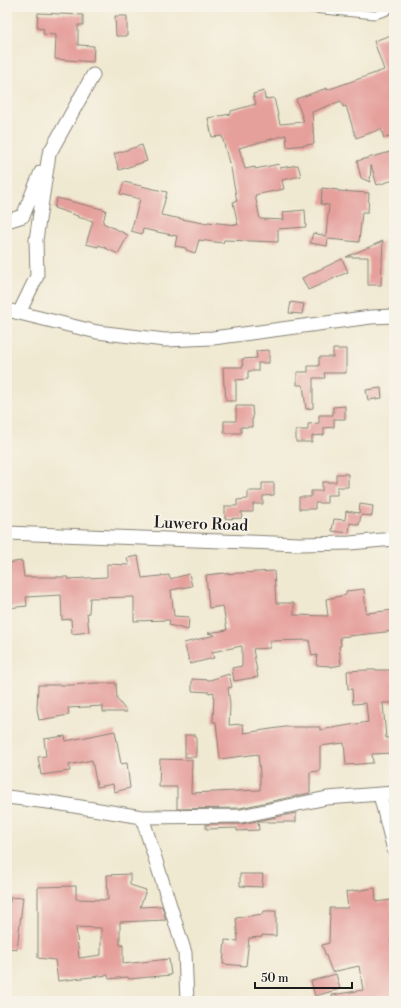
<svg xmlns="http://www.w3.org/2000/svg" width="401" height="1008" font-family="'Libre Bodoni',serif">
  <rect width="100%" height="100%" fill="#f7f3e8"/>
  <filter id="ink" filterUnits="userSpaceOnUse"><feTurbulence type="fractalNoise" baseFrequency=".025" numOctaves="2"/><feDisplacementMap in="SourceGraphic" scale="8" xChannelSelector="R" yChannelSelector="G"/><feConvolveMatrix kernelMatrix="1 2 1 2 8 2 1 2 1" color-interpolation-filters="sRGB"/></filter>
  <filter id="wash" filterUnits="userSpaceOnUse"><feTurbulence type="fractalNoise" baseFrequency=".012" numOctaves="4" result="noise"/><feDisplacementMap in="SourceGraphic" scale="16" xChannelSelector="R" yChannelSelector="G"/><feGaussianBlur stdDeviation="0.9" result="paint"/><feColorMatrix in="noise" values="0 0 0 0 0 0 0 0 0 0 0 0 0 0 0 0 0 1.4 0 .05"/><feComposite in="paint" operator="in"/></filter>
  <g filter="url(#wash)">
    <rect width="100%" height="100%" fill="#f0e9d1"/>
    <g id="blocks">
      <path fill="#e6a09c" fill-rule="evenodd" d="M38,13L83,15V25H78V45L94,46L93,62L55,59L56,35L43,34L44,29L37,28Z
        M115,16H127V36H116Z
        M394,34V137L384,138L381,129L356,138L346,106L343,107L341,101L312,112L314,144L287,147L286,135L239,148L245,169L255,167V169L279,164L280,168L298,165L301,176L282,180L284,189L255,195L260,219L284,220L283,212L305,210L306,227L278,229V242L224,240L223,243L199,240L195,253L186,250V248L175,246L177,236L143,229L142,234L131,231L140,199L120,194L124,182L167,192L161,215L208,224V222L238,225L233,202L237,201L230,163H229L222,136L212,137L208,118L231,114V111L256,104L253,94L264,91L265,99L274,98L280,124L304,122L296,99L327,88V90L384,70L374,41Z
        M142,145L147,161L119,170L114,154Z
        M394,151V180L377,185L371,165L370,182L361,178L357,161Z
        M322,188L338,190V191L369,193L368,212H362L359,242L328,239L327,246L310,243L313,233L326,236L329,205L321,204Z
        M57,198L106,210L103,223L128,235L118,254L99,245L98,247L86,244L93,221L77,217L78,216L54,208Z
        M383,241L381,285H368V257H346Z
        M342,259L348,272L308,290L302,278Z
        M291,302L304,304L302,314L289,313Z
        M333,349H346V373H324L325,378H313V408L306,409L303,385H297V372H308V366H319V357H333Z
        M269,350V363H258V371H248V379L236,380V401H226L225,386H224L223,367H243L242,359L257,358L256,351Z
        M381,388L382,398L368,400L366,390Z
        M236,406H252L253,419H252V427H241V433H224V421H236Z
        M345,406V419H334V427L324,428V435L312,436V442H296V430H308V424L319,423V415H333V407Z
        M336,474H348V487H337V495H327V503H315V509H299V497H311V491H322V482H336Z
        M262,483H274V495L263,496V504H253V512H241L242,518L225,519V506H237V500L248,499V491H262Z
        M360,504L373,506L372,516L361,515L359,525L350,523L349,533L332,531L334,519L345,520L346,511L359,513Z
        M138,556L142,578L169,575L170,579L189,574L192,586L171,590L174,616L189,617L188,630L169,625L170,620L134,621V597L90,598L89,613H87L89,632L72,634L71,619L62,620L61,595L26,597L27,606L7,608V563L22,561L24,577H68V579L107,577V564L129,565L127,558Z
        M274,571L276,603H294V615L328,616L326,599L346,595V591L364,589L366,613L394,610V631L340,637L341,646H339L341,665L330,667V666L316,665L317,655L312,656L309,640L270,641V648L253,649L258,677L234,681L232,668L242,666V646L212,652L214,658L190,664L184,643L215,635L208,633L227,630L223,606L209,608L206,575L224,573V574Z
        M367,670H394V703H383L386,738H392L393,753L372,754L373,763L346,765L344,743L320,746V771L310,772V793L240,808L177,809V787H159L160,759L192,760L191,793L260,790V773L258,754L220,759L216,722H213L214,692L209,693V692L192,691V679L210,680L229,674L232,687L228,688L230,705L229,725L243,724L244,733L285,727H320V730L368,722L366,703L353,704L352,689H348L347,671Z
        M97,683H116L117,699L127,712H103V706L68,708L69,715L39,720L37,709L38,685H71Z
        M115,731L121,764L127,763L130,788L114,792L113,784L97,787L92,760L69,765L70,771L41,775L38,757L46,756L44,739L65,736L66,741Z
        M185,735H196V757H185Z
        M296,813V822H258L259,830L237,831V828L206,829V824H242Z
        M130,874V885L146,890L140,907L162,906L166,920L120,922V945H123V964L169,959L171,975L129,979L128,977L109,979L108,975L58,981L55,960L38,958V887L76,886V899L108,900L107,875ZM76,927L101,928V955L79,958Z
        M240,874H263L262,887L240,886Z
        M375,888L376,902L391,900L394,924V939L390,940L394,958V1001H333L332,995L363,990L359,966L332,972L322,945L329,943L330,908H348L346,892Z
        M23,897L17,949L7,948V902H10V898Z
        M264,911H276V936L262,935V937L249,938L246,966L223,964L225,940L238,941L236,918L263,914Z
        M336,974L340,989L315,996L311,981Z"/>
    </g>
  </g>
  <g filter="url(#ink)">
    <use href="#blocks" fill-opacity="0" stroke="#868276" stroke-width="1"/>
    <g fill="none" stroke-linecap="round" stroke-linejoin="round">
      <defs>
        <path id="lane" d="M292,7L375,15L385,12L392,7"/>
        <path id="street" d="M7,221L23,216L41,172
          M7,310L97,332L165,340L213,338L371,317L394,316
          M19,313L37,276L36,240L49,154L93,75
          M7,533L299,544L350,543L394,539
          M380,795L394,850
          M7,797L56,803L142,817L241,816L327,798L394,793
          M142,817L185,953L187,1001"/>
      </defs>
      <use href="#lane" stroke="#868276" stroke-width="9"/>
      <use href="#street" stroke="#868276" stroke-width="15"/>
      <use href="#lane" stroke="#fff" stroke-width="7"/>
      <use href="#street" stroke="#fff" stroke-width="13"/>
    </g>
  </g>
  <g text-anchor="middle" stroke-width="4" stroke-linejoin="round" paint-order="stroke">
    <g font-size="16" fill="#1c1c1c" stroke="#f7f3e8">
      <text transform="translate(201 523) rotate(2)" y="6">Luwero Road</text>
    </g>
  </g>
  <rect width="401" height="1008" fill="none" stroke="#f7f3e8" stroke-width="24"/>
  <path d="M255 982v6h97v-6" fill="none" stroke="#1c1c1c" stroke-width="2"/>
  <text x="261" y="982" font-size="12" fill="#1c1c1c" stroke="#f7f3e8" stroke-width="3" paint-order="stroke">50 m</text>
</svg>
